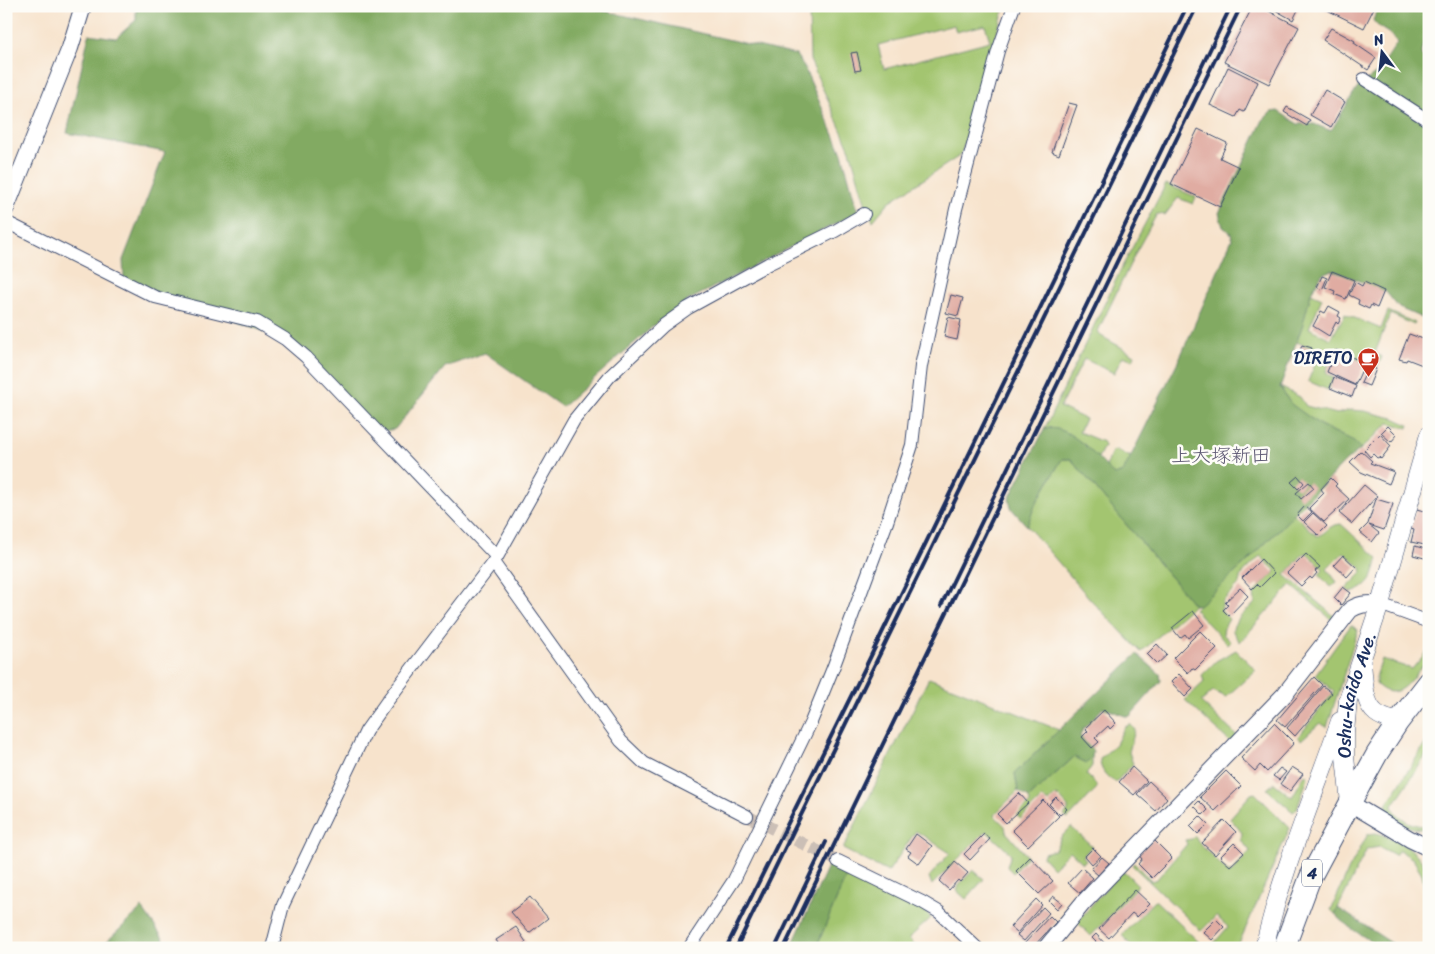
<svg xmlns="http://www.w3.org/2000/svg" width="1435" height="954" font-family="Sriracha,'Klee One',sans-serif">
  <rect width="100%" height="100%" fill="#fdfcf7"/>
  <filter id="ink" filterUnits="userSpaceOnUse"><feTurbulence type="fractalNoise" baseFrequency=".02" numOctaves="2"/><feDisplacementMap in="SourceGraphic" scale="10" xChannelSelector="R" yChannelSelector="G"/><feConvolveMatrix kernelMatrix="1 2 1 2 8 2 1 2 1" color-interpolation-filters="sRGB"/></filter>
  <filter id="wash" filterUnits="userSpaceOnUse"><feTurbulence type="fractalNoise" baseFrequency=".0096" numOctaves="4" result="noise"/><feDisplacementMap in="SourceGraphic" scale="20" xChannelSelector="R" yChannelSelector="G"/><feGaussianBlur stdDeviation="1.12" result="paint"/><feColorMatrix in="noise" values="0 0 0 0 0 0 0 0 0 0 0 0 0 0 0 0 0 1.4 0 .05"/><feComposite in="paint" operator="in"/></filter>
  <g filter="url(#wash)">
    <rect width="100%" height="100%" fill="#f7e3cc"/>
    <path fill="#a3c56f" stroke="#5f7a66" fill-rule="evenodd" d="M809,6H1005L961,155L889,202L873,221L867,209L850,150L810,60ZM954,25L956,32L985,25L990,41L884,69L878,45Z
      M1166,184L1196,197L1193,204L1178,198L1165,215L1157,214L1136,252L1098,331L1101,336L1135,355L1133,360L1123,356L1114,373L1084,359L1060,407L1085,419L1079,432L1103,442L1104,446L1098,458L1084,444L1049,427L1044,430L1123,265Z
      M1311,293L1322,298L1309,328L1331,339L1345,314L1381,329L1388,311L1415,323L1414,325L1390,314L1375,353L1382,357L1377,368L1335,350L1326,371L1327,374L1333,377L1328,390L1308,381L1320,353L1297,342Z
      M1280,387L1300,397L1306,406L1337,414L1350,410L1364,411L1394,418L1409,425L1408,428L1389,423L1361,449L1354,442L1320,425L1290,404Z
      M1116,450L1131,457L1123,472L1114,475L1106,467L1112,451Z
      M1062,459H1071L1194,605L1141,652L1091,600L1027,526L1035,505Z
      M1294,514L1317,536C1328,533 1327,525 1341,524L1378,558C1373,577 1371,587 1351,593L1346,589L1362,573L1361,568L1344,552L1327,569L1337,582L1331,587L1319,575L1323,569L1307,553L1303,554L1285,575L1334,616L1332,620L1291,585L1240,642C1238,639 1234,635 1233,631C1231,623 1250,608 1255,603L1254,593L1276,571L1260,556L1240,577V584L1223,601L1221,611L1229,619L1224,628L1223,634L1231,642L1228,645L1194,609L1248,561Z
      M1351,625L1358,630L1327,727L1320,723L1301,740L1298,737L1334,692L1315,675Z
      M1429,649C1429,661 1422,666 1415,675C1404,689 1392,700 1376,684V677L1382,659L1412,669Z
      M1236,650L1256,670L1226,697L1213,691L1201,702L1237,736L1231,743L1185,700L1204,682L1202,675L1216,661Z
      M929,678L1059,730L1015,773L1018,791L994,815L1005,826L1006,832L1027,856L1013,873L1007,867L1011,854L986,831L932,885L929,877L950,853L916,831L888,872L843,849Z
      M1130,724L1135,730L1129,752L1133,764L1116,782C1107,779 1099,768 1100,759L1116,744L1124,728Z
      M1429,738V751L1392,807C1401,819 1409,825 1424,826L1429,822V828C1412,832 1390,822 1386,805Z
      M1074,757L1087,763L1092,758V766L1086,774L1095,783L1097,788L1068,819L1064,816L1068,811V807L1059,797L1055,796L1049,802L1042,798L1021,819L1017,816L1030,803L1029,798Z
      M1305,774L1308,777L1297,809L1293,812L1267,789L1274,783L1292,797Z
      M1255,793L1290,828L1237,948H1218L1214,943L1228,927L1216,916L1201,931L1132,865L1134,863L1151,881L1157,879L1187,844L1185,840L1192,839L1195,836L1198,842L1228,872H1232L1250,851L1241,840L1242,833L1230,818L1251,794Z
      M1071,827L1092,846L1083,856L1086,860L1083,863L1070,851L1053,868L1043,857L1044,853L1055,850L1061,837Z
      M1376,833C1401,841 1420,849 1429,877V948L1426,896L1422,874L1413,859L1399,850L1395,855L1380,847L1367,849L1335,914L1331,910L1349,869L1368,834Z
      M973,870L984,879L966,899L957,891L959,885Z
      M1120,872H1125L1138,885L1091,936L1077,922Z
      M847,874L923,909L931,918L909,938L916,948H816Z
      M1155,900L1205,948H1133L1122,935Z"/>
    <path fill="#82aa62" stroke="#4e6c60" d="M136,6H583L796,55L804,67L842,153L858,212L689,300L658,322L562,407L485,353L445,367L395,429L379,432L285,339L124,281L123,260L165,152L67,133L89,34L116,38L136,20Z
      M1379,6H1429V23L1421,52L1422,57L1429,62V321L1399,308L1386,292L1332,270L1322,274L1311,293L1303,324L1280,387L1291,404L1320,425L1354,442L1361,449L1346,461L1248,561L1199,605H1194L1071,459H1062L1035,505L1027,526L1011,508L1009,499L1044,430C1065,419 1101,461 1114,475L1123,472L1181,355L1232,239L1231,233L1223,227L1219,213L1263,120L1271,112L1278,111L1298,124H1314L1329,130L1332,129L1353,94L1360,85L1378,72L1397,43C1393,32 1378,30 1373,20Z
      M1137,654L1160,674L1161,681L1129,717C1120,715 1112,710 1103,708L1083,729L1080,736L1093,751L1092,758L1087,763L1074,757L1029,798L1018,791L1015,773Z
      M829,864L847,874L816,948H791Z
      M142,908L170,948H100Z
      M1338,908L1399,948H1381L1349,927L1335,914Z"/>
    <g id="blocks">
      <path fill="#e0aca2" d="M1253,6H1259L1299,27L1269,84L1224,62Z
        M1268,6H1300L1293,20Z
        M1319,6H1375L1364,28Z
        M1331,28L1355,41L1354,43L1376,58L1368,70L1323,40Z
        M857,52L861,70L855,71L851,53Z
        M1228,67L1258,82L1244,112L1240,110L1236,117L1210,105Z
        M1325,90L1345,102L1331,127L1310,115Z
        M1069,103L1077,105L1059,155L1052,152Z
        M1287,107L1310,120L1307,126L1284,112Z
        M1198,129L1227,143L1220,158L1239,167L1220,207L1171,184Z
        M1332,271L1354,280L1346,299L1334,294L1335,291L1325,287Z
        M1322,276L1327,278L1322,290L1317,287Z
        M1355,282L1362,286L1364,282L1384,291L1377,308L1371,305L1369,309L1358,304L1359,300L1349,295Z
        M951,295L963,298L958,316L946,313Z
        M1329,306L1340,312L1338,316L1341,318L1338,324L1336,322L1329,336L1313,326L1321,311L1325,313Z
        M948,317L961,320L957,340L944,337Z
        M1409,334L1429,341V352L1426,359H1428L1425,366L1407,359L1406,361L1399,359Z
        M1302,345L1312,348L1308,361L1298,357Z
        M1336,350L1365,363L1355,385L1327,372Z
        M1369,366L1376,369L1369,386L1361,383Z
        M1334,377L1356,386L1352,397L1330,388Z
        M1388,426L1397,435L1391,442L1381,433Z
        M1380,434L1391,446L1381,459L1379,457L1377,458L1373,454L1370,457L1364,450Z
        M1361,451L1372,461L1370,463L1394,472L1389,484L1361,472L1350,462Z
        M1298,476L1304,483L1298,489L1291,482Z
        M1331,478L1337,484L1335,486L1349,499L1324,522L1309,508L1324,493L1321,489Z
        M1309,482L1314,488L1301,499L1296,493Z
        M1364,485L1377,496L1352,524L1339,513Z
        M1376,499L1393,504L1384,530L1369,525L1379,533L1372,542L1360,532L1368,524Z
        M1305,506L1312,512L1303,521L1297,515Z
        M1416,509L1429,512V546L1411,542L1414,530L1411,529Z
        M1313,513L1327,526L1318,535L1304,522Z
        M1415,546L1429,550L1428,559L1413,555Z
        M1306,554L1320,567L1315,571L1317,573L1312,579L1310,577L1301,586L1287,573Z
        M1343,555L1356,567L1347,577L1334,565Z
        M1261,559L1274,573L1260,587L1257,584L1252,589L1242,578Z
        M1343,587L1351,593L1341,605L1334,598Z
        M1240,588L1248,596L1229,616L1223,610L1228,605L1225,602Z
        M1193,611L1204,625L1188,638L1185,634L1180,638L1172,628Z
        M1200,631L1217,648L1195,670L1192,668L1188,673L1173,658Z
        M1157,644L1167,655L1157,664L1147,654Z
        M1179,674L1193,689L1185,697L1171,682Z
        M1314,677L1322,685L1285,727L1277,720Z
        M1323,686L1332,693L1295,736L1287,728Z
        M1104,710L1116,723L1110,729L1108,726L1095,738L1099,742L1092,748L1082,737L1088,731L1085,728Z
        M1274,723L1294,743L1267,772L1260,765L1255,771L1241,758Z
        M1132,767L1147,781L1134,795L1119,782Z
        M1292,767L1303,774L1290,791L1280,784Z
        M1280,768L1286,772L1279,780L1273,776Z
        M1226,771L1241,786L1215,811L1200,797Z
        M1149,781L1167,798L1156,811L1137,794Z
        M1019,793L1028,803L1006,823L997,814Z
        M1056,797L1067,809L1060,815L1049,804Z
        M1043,800L1059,816L1028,846L1012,830Z
        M1199,801L1208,810L1203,815L1194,806Z
        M1200,816L1208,824L1198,834L1190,826Z
        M1224,820L1236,832L1215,855L1202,843Z
        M916,834L932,846L919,864L908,856L911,852L906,849Z
        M984,834L990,839L970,860L964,854Z
        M1153,839L1172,858L1152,878L1138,864L1142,859L1138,854Z
        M1234,843L1244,853L1230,866L1220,857Z
        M1093,848L1101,856L1092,864L1085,856Z
        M1030,857L1053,881L1039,894L1016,871Z
        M1102,857L1109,863L1098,875L1091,869Z
        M955,862L968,873L960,882L958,880L949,890L939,881Z
        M1082,868L1093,878L1080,893L1068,883Z
        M1135,890L1150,904L1137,917L1132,913L1109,938L1099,929Z
        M1053,896L1062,903L1057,909L1049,901Z
        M530,897L548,918L529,933L511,912Z
        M1036,899L1042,905L1017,933L1010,927Z
        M1043,907L1049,913L1024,941L1017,935Z
        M1050,916L1056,922L1032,948H1029L1024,944Z
        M1216,919L1224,927L1212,940L1203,932Z
        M516,927L526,942L518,948H501L496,940Z
        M1096,934L1109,948H1102L1092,938Z"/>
    </g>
  </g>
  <g filter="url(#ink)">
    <use href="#blocks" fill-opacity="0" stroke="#3c4a6e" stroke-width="1"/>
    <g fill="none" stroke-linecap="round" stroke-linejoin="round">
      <path stroke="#cbbfb6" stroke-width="12" stroke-dasharray="12 6" stroke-linecap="butt" d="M747,816L838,861"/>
      <defs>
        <path id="minor" d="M1364,79L1429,121
          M6,222L155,297L257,322L285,339L306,357L497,557
          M493,562L621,741L644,763L747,816
          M1380,604L1429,622
          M838,861L922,902L939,912L977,948
          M272,948L283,905L366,731L388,700L497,557L574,420L610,376L664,325L688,308L768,264L835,231L864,214
          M689,948L734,880L811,722L833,668L887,522L912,445L921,366L956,209L998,51L1014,6"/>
        <path id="tertiary" d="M6,208L70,48L83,6
          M1350,803L1410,839L1429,848
          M1046,948L1083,903L1285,694L1350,610C1360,603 1368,604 1380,604"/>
        <g id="secondary">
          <path d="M1362,664C1364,678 1363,703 1376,713C1382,718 1391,720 1398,722"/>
          <path id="s1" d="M1350,803L1345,757V732L1348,700L1380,604L1429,435"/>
          <path d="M1264,948C1282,870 1314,796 1340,721"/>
        </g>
        <path id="trunk" d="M1284,948L1310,878L1350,803L1377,754L1398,722L1429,682"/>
      </defs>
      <use href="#minor" stroke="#3c4a6e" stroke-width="14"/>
      <use href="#tertiary" stroke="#3c4a6e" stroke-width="18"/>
      <use href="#secondary" stroke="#3c4a6e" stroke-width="19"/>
      <use href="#trunk" stroke="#3c4a6e" stroke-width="23"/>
      <use href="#minor" stroke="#fff" stroke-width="12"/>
      <use href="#tertiary" stroke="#fff" stroke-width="16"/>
      <use href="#secondary" stroke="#fff" stroke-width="18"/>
      <use href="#trunk" stroke="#fff" stroke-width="21"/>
      <path stroke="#1b2f5e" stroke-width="4" d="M941,606L1231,6
        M726,948L866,666L1187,6
        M736,948L1197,6
        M775,948L826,842
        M784,948L1241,6"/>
    </g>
  </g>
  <defs>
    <symbol id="cafe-pin" viewBox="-11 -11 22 30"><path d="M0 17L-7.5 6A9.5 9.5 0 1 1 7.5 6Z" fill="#c8321e" stroke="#fdfcf7"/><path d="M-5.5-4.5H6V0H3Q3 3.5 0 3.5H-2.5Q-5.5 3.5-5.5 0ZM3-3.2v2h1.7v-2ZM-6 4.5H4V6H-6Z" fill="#fff"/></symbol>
  </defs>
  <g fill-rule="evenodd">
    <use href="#cafe-pin" x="1356" y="346" width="25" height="34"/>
  </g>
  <g text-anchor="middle" stroke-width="5" stroke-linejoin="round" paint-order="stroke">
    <rect fill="#fdfcf7" stroke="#5f6c8c" stroke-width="1" x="1302" y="859.5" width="20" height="27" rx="4"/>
    <g font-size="16" font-weight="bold" fill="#1b2f5e">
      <text x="1312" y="879">4</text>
    </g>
    <g font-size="18" fill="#1b2f5e" stroke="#fdfcf7" text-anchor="end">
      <text x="1353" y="364">DIRETO</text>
    </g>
    <g font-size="18" fill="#1b2f5e" stroke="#fdfcf7">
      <text dy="6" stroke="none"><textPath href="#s1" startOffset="110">Oshu-kaido Ave.</textPath></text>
    </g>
    <g font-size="20" fill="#605b76" stroke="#fdfcf7">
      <text x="1221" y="462">上大塚新田</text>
    </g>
  </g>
  <rect width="1435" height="954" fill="none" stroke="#fdfcf7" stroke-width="25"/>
  <g transform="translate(1382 52) rotate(345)" stroke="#fdfcf7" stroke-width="4" paint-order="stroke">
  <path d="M0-4L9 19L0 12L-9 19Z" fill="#1b2f5e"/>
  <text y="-8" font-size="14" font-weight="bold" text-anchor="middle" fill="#1b2f5e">N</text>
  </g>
</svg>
